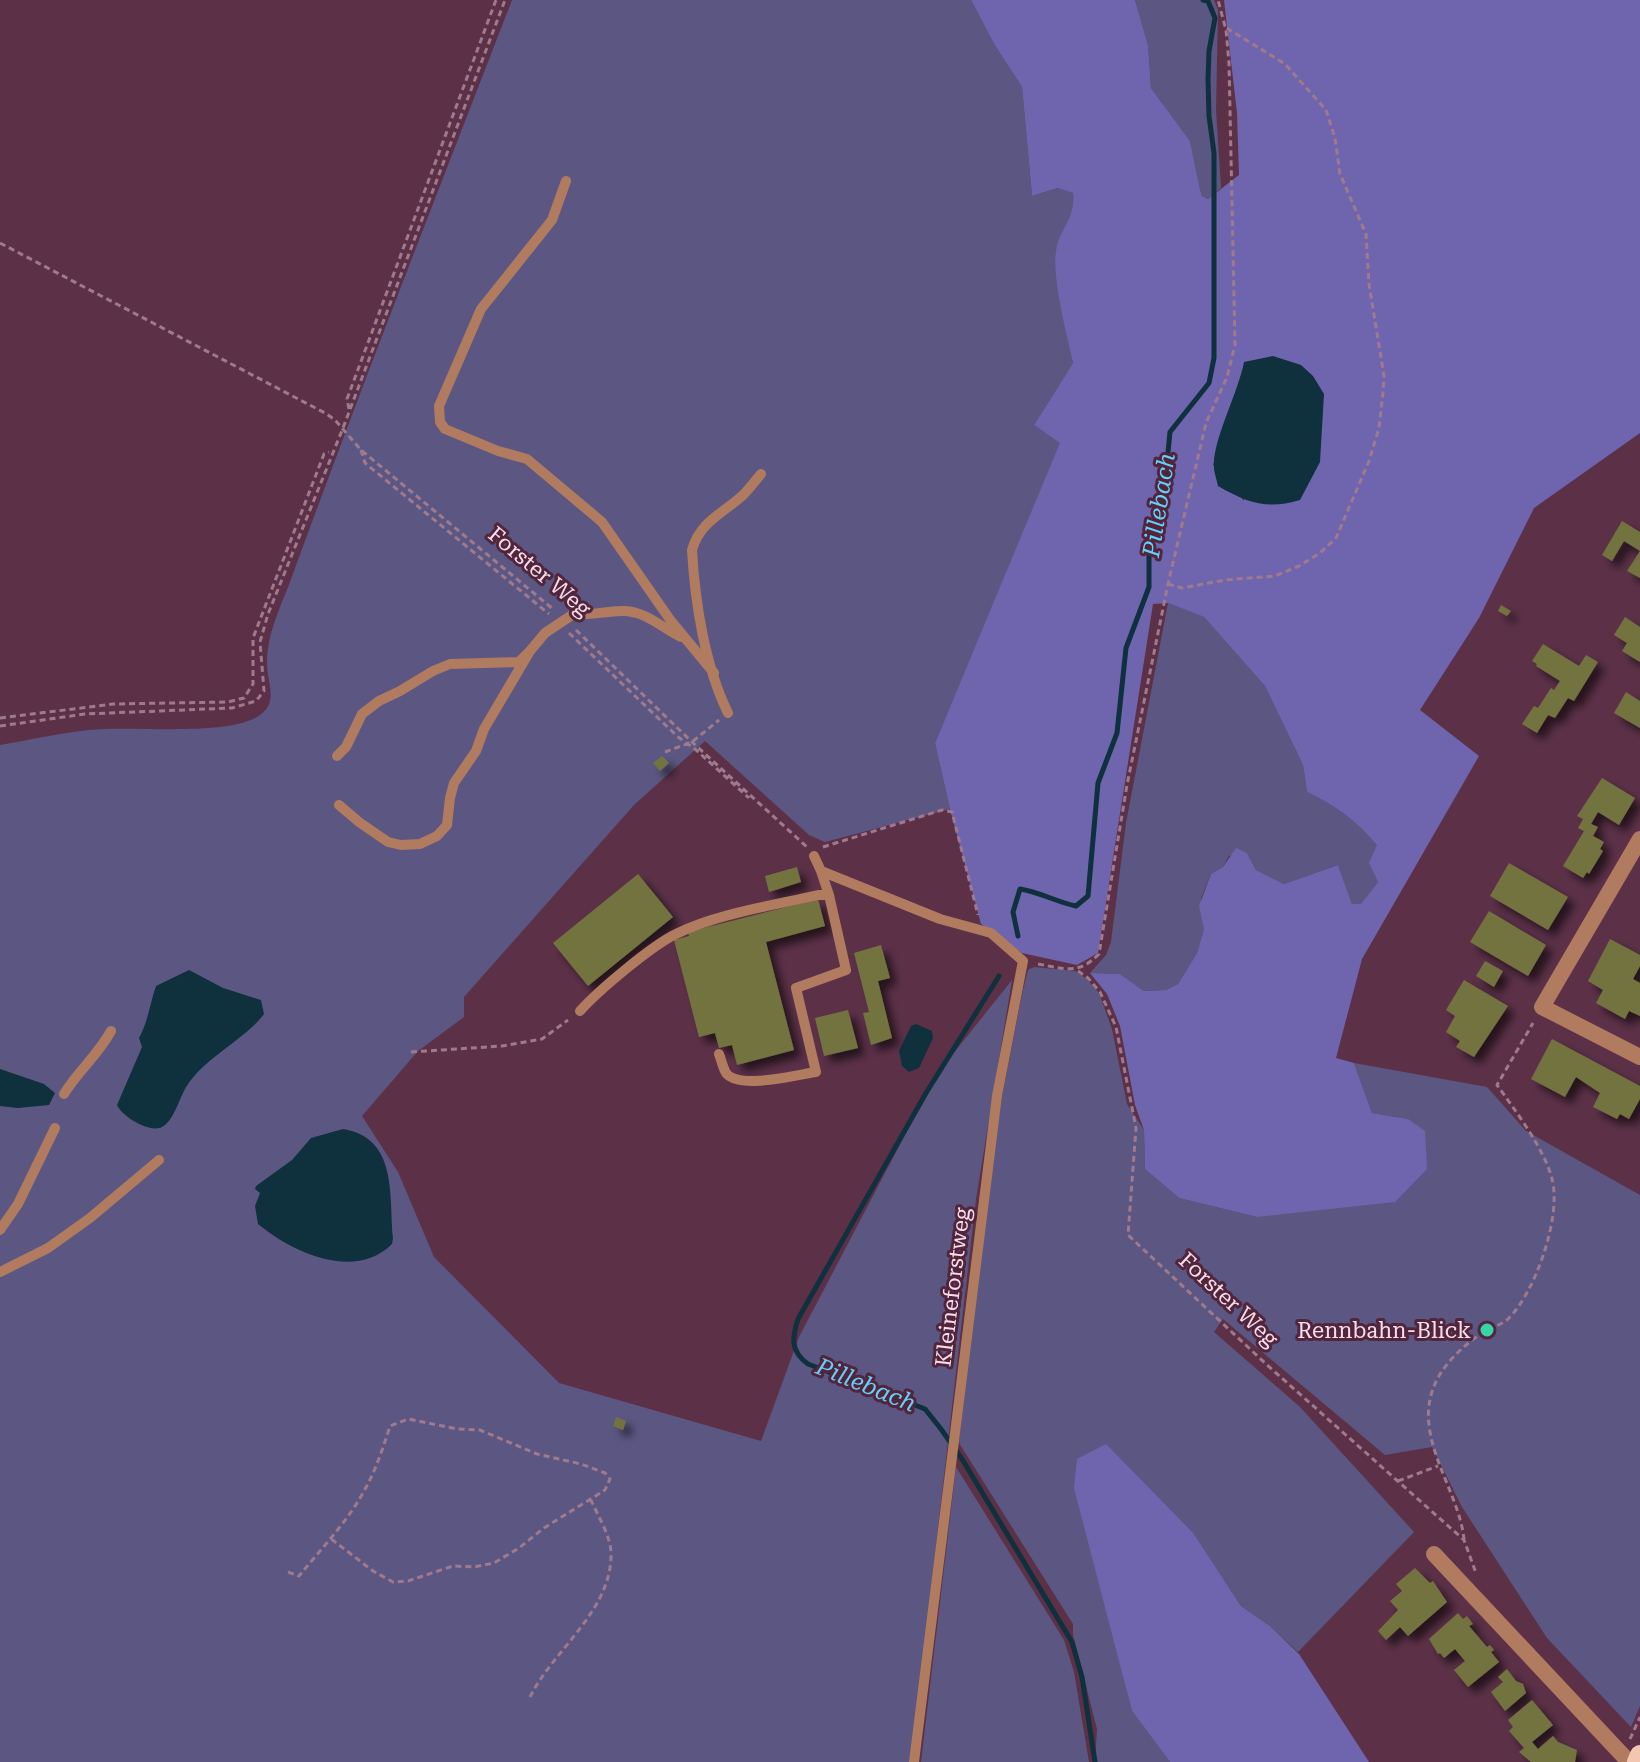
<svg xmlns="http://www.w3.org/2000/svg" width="1640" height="1762" font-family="'Roboto Serif',serif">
  <defs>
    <filter id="shadow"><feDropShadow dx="7" dy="7" stdDeviation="4" flood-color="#0009"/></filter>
  </defs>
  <rect width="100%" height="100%" fill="#5c3148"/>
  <path fill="#5b5782" d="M512,0H971L994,44L1022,87L1032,196L1059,188L1073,193L1075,208L1056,251L1060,301L1073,363L1034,425L1061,443L935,743L950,809L825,842L809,835L705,741L634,805L464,997V1017L418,1051L362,1116L398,1172L434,1257L559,1383L761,1441L799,1337L937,1074L1012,980L976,1199L911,1762H0V745C30,740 60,733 89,730C132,725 223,737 257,717C280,704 267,683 267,663C267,634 280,608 290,582C361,387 437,194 512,0Z
    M1135,0H1214L1218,10L1216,110L1221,188L1208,199L1202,196L1200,189L1190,141L1151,88L1148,45Z
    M1168,603L1204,617L1265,686L1303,765L1307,792C1336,806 1357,821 1378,845L1370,863L1378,882L1361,905L1352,904L1338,865L1284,884L1256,870L1247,853L1229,856L1223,867L1211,874L1201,898L1204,929L1197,953L1178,984L1166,990L1144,991L1120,974L1090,973L1106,955L1111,942L1126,823Z
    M1034,967L1075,971L1087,979L1099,993L1112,1029L1127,1104L1144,1130L1145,1169L1179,1198L1257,1217L1408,1119L1372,1113L1354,1063L1487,1087L1526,1131L1640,1195V1706L1631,1727L1547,1638L1462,1507L1432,1447L1385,1455L1223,1319L1214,1332L1300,1407L1414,1532L1298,1652L1270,1626L1241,1606L1194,1534L1115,1643L1132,1711L1170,1762H1095L1097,1729L1073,1635V1624L959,1443L979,1259L1002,1097L1022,994L1028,970Z
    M956,1467L1064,1640L1074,1672L1089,1762H921Z"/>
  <path fill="#6f65af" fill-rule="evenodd" d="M971,0H1135L1148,45L1151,88L1190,141L1200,189L1202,196L1208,199L1239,175L1237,113L1224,0H1640V433L1534,508L1479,618L1420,710L1479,756L1362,959L1336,1058L1354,1063L1372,1113L1408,1119L1425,1131L1427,1169L1395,1202L1257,1217L1179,1198L1145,1169L1144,1130L1135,1105L1120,1026L1107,994L1090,973L1120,974L1144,991L1166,990L1178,984L1197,953L1204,929L1199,906L1211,874L1223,867L1236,848L1247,853L1256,870L1284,884L1338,865L1352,904H1361L1378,882L1369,863L1377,845C1357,821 1336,806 1307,792L1303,765L1265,686L1204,617L1168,603L1153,604L1098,953L1077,965L1022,953L981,924L950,809L935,743L1060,443L1034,425L1073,363C1067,334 1052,280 1056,251C1059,229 1076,219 1073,193L1058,188L1032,196L1022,87L994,44ZM1245,362L1244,501L1213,465Z
    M1106,1444L1194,1534L1241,1606L1270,1626L1299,1654L1369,1762H1170L1132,1711L1074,1488L1077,1459Z"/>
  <path fill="#0f303d" d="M1273,356L1301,365L1313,376L1324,394L1320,462L1300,500C1267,510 1248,503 1218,486C1217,480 1214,473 1214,467C1212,441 1239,391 1244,362Z
    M189,970L223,988L261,1000L264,1014C242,1043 199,1059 183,1093C178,1103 171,1126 159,1128C146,1131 122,1116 117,1105L142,1047L139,1038C148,1022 150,1003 156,986Z
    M916,1024L932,1031L933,1038L919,1068L909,1072L902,1066L899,1051L911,1026Z
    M0,1069L44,1084L55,1093L49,1105L18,1108L0,1106Z
    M343,1129C398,1138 389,1196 393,1238L392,1244C355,1281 293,1253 258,1224L255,1206L260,1193L255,1189L256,1186L292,1160L311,1138Z"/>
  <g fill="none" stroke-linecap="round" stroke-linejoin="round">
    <path stroke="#0f303d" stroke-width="5" d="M1018,936L1013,912L1020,889C1040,892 1056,902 1076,906L1088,896L1098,783L1117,733L1126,648L1149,587V537L1163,503L1170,432L1209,383L1214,358V153L1209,116L1208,79L1209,51L1215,18L1208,1L1203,0
      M999,976L926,1093L798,1319C792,1338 790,1351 808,1364L925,1409L941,1429L962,1459L1072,1642L1082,1677L1095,1762"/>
  </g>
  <path fill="#737341" filter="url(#shadow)" d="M1622,521L1640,532V578L1627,571L1640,551L1624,541L1612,561L1602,555Z
    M1501,605L1511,611L1507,616L1498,611Z
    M1625,617L1640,627V662L1622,651L1627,643L1614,635Z
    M1543,644L1579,666L1586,655L1598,662L1574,701L1568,698L1555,718L1548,715L1537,733L1522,724L1534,706L1538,708L1551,688L1554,690L1560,681L1536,666L1537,664L1532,661Z
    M1626,692L1640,701V728L1614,713Z
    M662,756L669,763L660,771L653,763Z
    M1602,778L1635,798L1619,825L1598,812L1591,824L1598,827L1593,836L1604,842L1600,849L1603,851L1589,874L1587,872L1583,878L1563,866L1584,831L1578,828L1583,819L1577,816Z
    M1509,863L1568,897L1548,930L1490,896Z
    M797,867L801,882L769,892L765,876Z
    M638,874L673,917L588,986L553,943Z
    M818,899L825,926L766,942L794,1050L737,1065L732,1045L719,1048L715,1033L699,1037L674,940L689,936L688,932Z
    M1489,911L1546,945L1528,976L1470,942Z
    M1610,939L1640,955V966L1633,979L1640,983V1016L1629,1011L1625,1019L1596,1003L1603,990L1588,981Z
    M881,945L890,978L878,981L892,1038L871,1045L863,1013L869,1012L854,953Z
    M1485,961L1503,971L1494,987L1476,976Z
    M1464,980L1508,1006L1474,1057L1456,1047L1460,1041L1446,1032L1455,1016L1446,1010Z
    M848,1010L858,1048L824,1056L815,1018Z
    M1552,1039L1640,1086V1099L1629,1119L1620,1114L1617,1119L1593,1107L1600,1093L1576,1077L1565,1097L1531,1079Z
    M616,1417L626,1421L623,1430L613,1426Z
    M1415,1568L1430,1583L1433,1581L1447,1602L1408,1636L1400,1627L1386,1640L1378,1631L1398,1610L1390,1601L1402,1591L1396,1584Z
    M1458,1613L1463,1619L1467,1616L1473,1624L1469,1626L1487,1647L1490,1645L1494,1650L1491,1652L1499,1662L1468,1687L1454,1670L1465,1661L1455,1649L1444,1658L1440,1653L1438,1654L1429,1639Z
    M1507,1669L1516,1681L1523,1684L1526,1693L1505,1711L1491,1692L1503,1682L1498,1677Z
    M1532,1700L1553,1725L1532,1742L1538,1749L1553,1736L1558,1742L1577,1750L1575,1762H1531L1519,1752L1524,1748L1509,1731L1513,1727L1508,1720Z"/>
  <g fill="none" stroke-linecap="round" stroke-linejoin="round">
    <path stroke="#9f7a8d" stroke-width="3" stroke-dasharray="6 4" stroke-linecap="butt" d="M0,243L325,413L335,420L361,450L553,609
      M349,409L347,399L496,0
      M361,450L365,463L549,614
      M1168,584L1182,588L1225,580L1275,576L1299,566L1320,553L1336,538L1369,461L1379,428L1383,392L1384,376L1369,284L1366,234L1340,174L1335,138L1326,110L1285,64L1225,27
      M576,630L692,742L807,847
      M569,633L678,737L695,749L749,798
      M0,718L113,704L228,702L244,698L253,684V638L324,454L329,452
      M0,726L85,714L232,708L256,701L264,691L260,642L268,614L343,428L505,0
      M665,752L692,742L719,720
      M823,847L942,810L952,812L978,915
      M1038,964C1066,969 1078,975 1099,954L1127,785L1168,584L1206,423L1227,377L1235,345L1229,63L1226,30L1218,0
      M1078,971L1088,978L1100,992L1116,1027L1136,1128L1128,1235L1266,1364L1464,1540L1476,1573
      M411,1052L502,1046L542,1039L568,1020
      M1398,1481L1438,1466
      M1464,1540C1460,1492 1414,1440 1433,1389C1441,1365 1465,1344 1485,1331C1492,1327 1501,1325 1507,1320C1535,1294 1562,1216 1552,1179C1545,1150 1515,1110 1497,1085L1533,1023
      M288,1572L299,1576C321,1549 348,1521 364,1491C376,1470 383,1448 390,1426L408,1419L457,1429L480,1430L537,1454L581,1464L605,1473L610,1479L605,1490L544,1528L519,1548L494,1563L474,1567L453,1566L408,1581L393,1582L373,1571L330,1538
      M530,1697C553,1650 613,1610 611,1552C610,1535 598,1516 591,1500
      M1630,1739L1640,1717"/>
    <path stroke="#b17b60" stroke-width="10" d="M566,181L552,220L481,309L439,406L440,422L445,429L498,451L527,459L602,522L671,621L714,673
      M530,651L545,633L575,613C591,617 607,610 625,611C647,612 662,628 681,637
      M728,713C705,666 695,603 692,550C700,521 724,513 744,494C750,488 755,481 761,474
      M337,756L346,747L362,714L379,701L400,691L433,671L450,664L519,662L530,651L484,729L476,751L454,783L450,798L447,825L437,836L420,844L401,845L388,842L359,822L339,805
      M814,856L821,871L940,919L991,933L1023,961L997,1096L914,1762
      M580,1011C598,991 651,946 676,934C715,914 775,905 818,895H829
      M719,1054C721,1059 723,1068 726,1073C739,1090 796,1075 816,1072L796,988L846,970L829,895L821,871
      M64,1094C78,1071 98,1055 111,1031
      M0,1230L18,1204L55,1128
      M0,1272L48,1248L90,1218L159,1160"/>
    <path stroke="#b17b60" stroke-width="16" d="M1640,839L1542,1007L1640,1057
      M1434,1554L1629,1762"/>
    <path stroke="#f2c6b0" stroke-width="20" d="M1637,1762L1640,1755"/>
  </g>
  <circle fill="#38d4a6" stroke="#51263d" stroke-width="3" cx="1487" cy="1330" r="8"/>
  <g text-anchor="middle" stroke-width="6" stroke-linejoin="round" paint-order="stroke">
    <g font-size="22" fill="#f9ddea" stroke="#51263d">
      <text transform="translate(540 571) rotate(40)" y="8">Forster Weg</text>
      <text transform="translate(952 1287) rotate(-83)" y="8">Kleineforstweg</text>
      <text transform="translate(1229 1299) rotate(43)" y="8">Forster Weg</text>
    </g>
    <g font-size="22" fill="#f9ddea" stroke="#51263d" text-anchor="end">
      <text x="1471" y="1338">Rennbahn-Blick</text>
    </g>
    <g font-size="24" font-style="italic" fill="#67cffa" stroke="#51263d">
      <text transform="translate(1159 505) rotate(-81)" y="8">Pillebach</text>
      <text transform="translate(866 1385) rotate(22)" y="8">Pillebach</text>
    </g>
  </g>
</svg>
